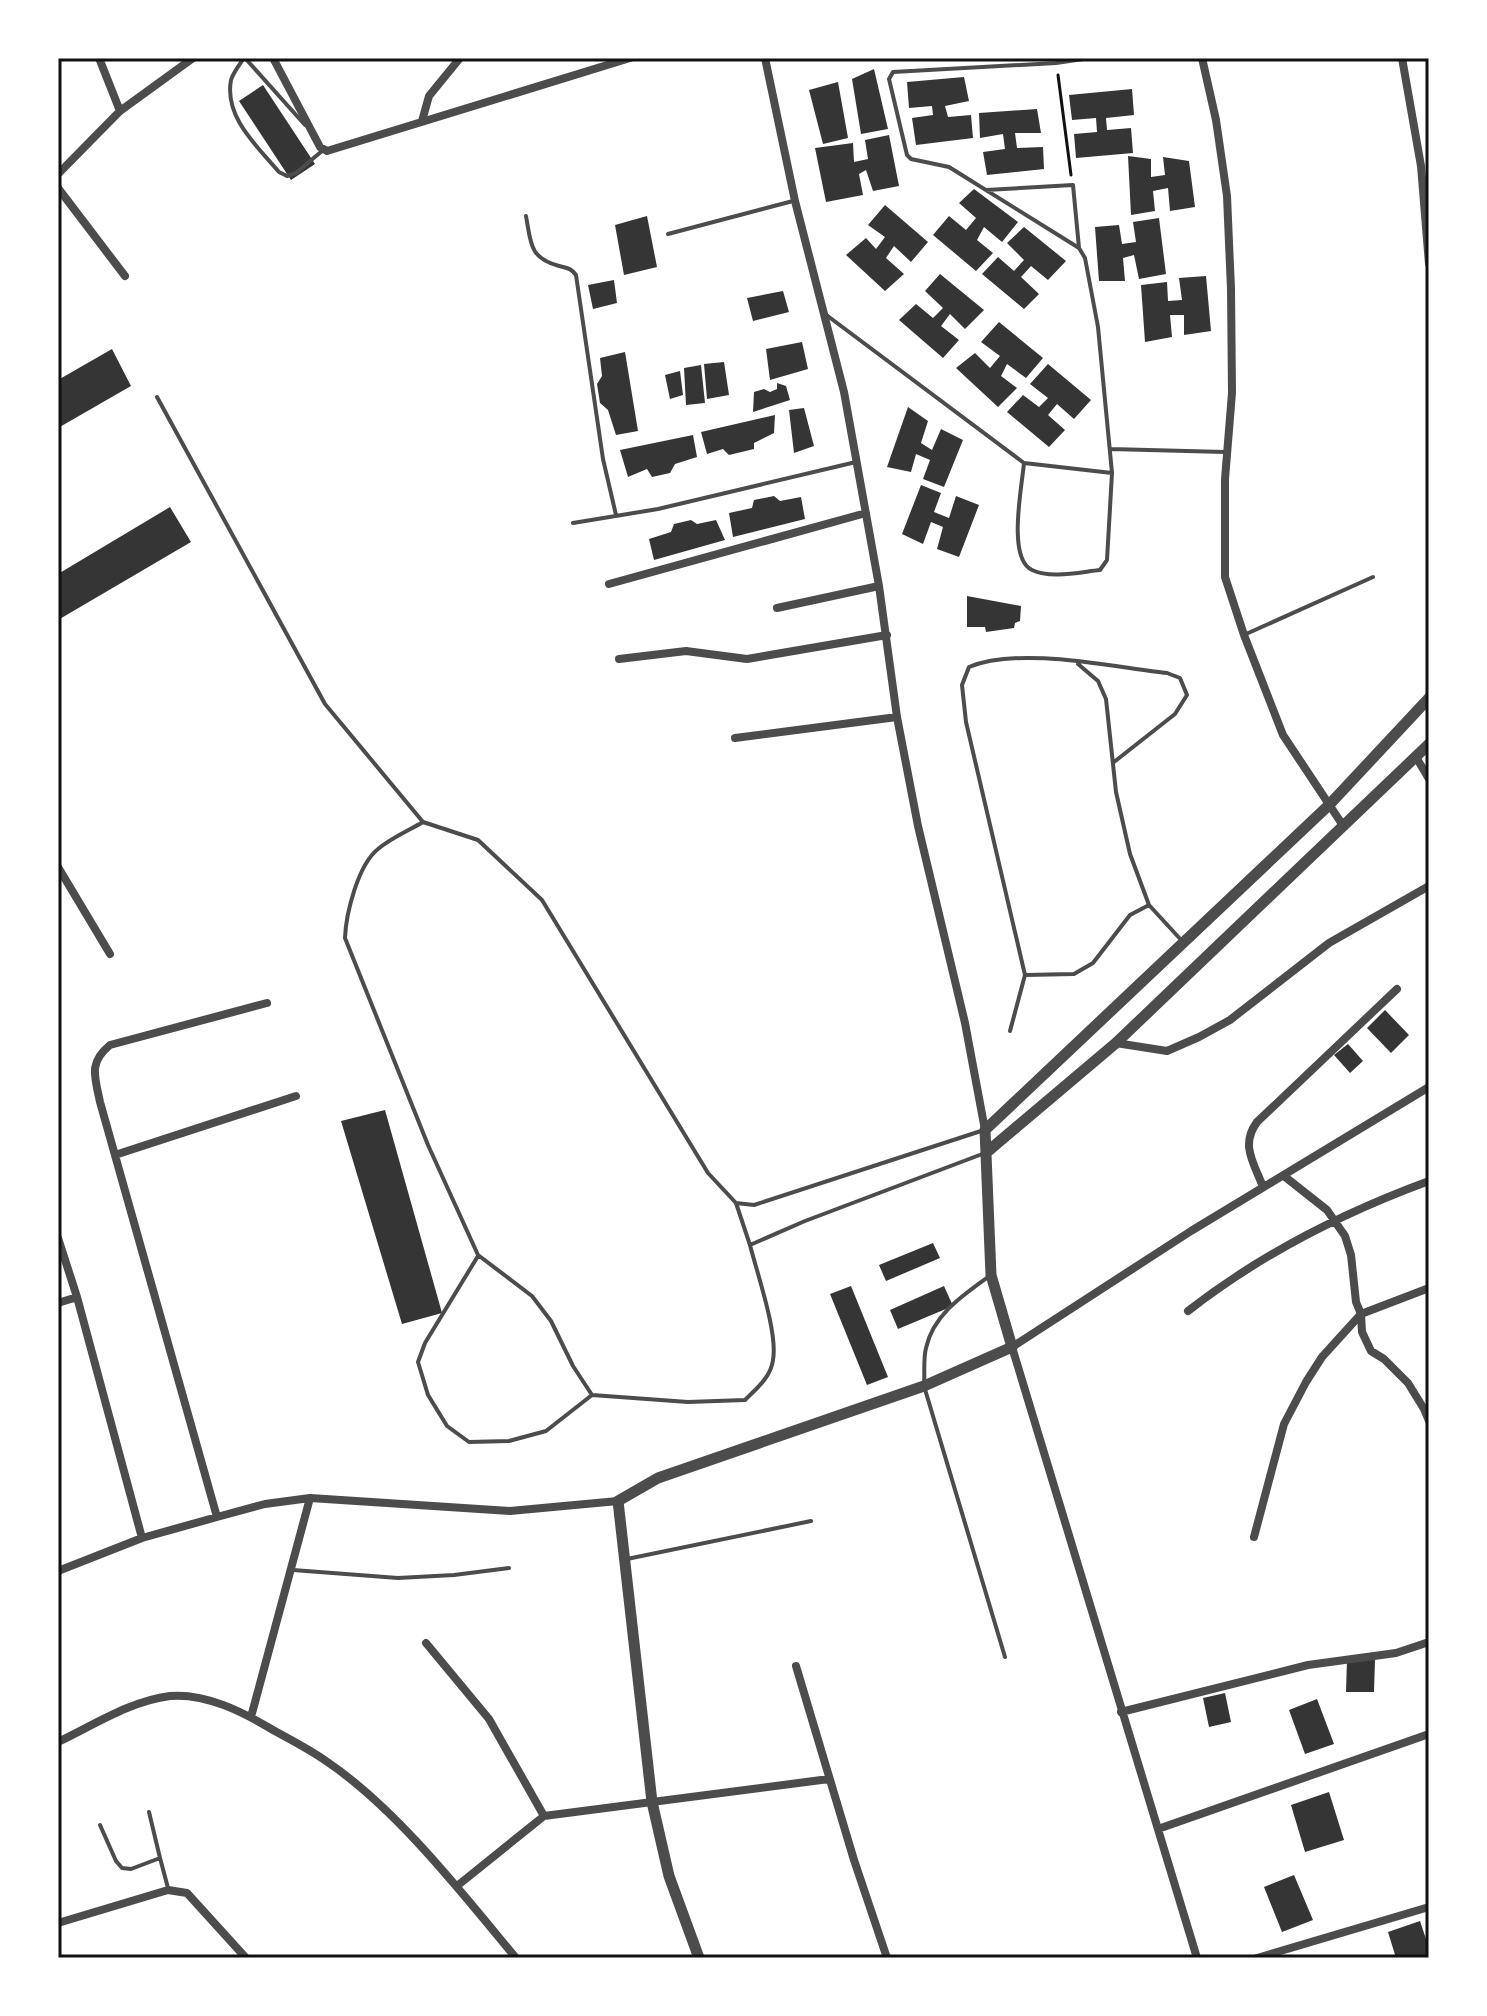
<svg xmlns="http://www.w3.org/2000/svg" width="1487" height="2016" font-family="Commissioner,sans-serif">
  <rect width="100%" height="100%" fill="#fff"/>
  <path fill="#353535" d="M874,69L888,129L861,134L852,79Z
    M964,77L969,101L945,106L948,117L971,115L973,138L916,145L912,118L933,115L932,106L909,108L907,82Z
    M838,82L848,138L823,144L809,90Z
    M263,85L315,164L291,180L239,101Z
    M1132,89L1134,115L1106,118L1107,130L1131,128L1133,153L1076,158L1074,134L1097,132L1096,118L1072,120L1069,95Z
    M1037,109L1041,133H1015L1017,148L1043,147L1044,169L987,175L983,152L1005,149L1003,134L980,138L979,113Z
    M889,135L899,186L873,191L866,170L859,174L863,195L826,202L815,148L853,143L854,162L868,159L865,140Z
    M1128,156L1151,159V177L1165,175L1163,157L1189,161L1195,207L1170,211L1168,188L1153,191L1155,211L1131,215Z
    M974,189L1018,222L1002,242L984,227L977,240L993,253L976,271L933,235L949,216L966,230L976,218L959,203Z
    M885,205L928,242L911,262L894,246L886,258L904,274L885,291L846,255L866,238L876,249L885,237L868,225Z
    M647,216L657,267L624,275L615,225Z
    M1159,218L1166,274L1139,279L1134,255L1123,258L1125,281H1099L1095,227L1119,225L1122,244L1136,242L1133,222Z
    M1024,227L1066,261L1048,280L1031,266L1021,277L1039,294L1024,309L982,274L998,257L1014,271L1024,260L1007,243Z
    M940,274L984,310L965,329L950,314L941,326L959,340L943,358L899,320L916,304L933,318L943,308L925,291Z
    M1206,276L1211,331L1184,335V315H1170L1172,337L1145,342L1141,285L1167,282L1168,301L1182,300L1179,278Z
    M614,280L617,303L593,309L588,285Z
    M783,291L789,312L753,321L747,298Z
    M999,322L1043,358L1026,378L1007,364L1001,376L1017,388L998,407L956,368L975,353L990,368L1000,356L981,342Z
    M802,342L808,369L770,380L766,349Z
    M112,349L131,386L58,428V380Z
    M625,352L638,431L616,435L608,410L600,403L597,384L602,376L600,358Z
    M724,362L729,395L707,399L704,364Z
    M1048,364L1091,400L1074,419L1057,404L1048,415L1065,430L1049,447L1007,412L1023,395L1039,407L1048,398L1030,384Z
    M701,365L705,403L686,405L684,368Z
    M680,371L683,395L670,399L665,375Z
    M777,383L786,386L790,400L753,412L754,392L764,389L770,392L777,389Z
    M908,407L928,421L921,443L932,450L941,429L963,440L944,487L923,479L930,460L916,454L911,472L887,467Z
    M804,408L814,446L794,453L789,410Z
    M775,415L774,433L754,443V449L729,455L723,449L707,454L701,432Z
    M693,435L697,457L675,464L670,473L652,477L647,469L628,477L620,450Z
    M921,485L941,493L934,512L949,518L956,496L979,505L959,557L937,549L943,527L931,522L923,544L902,534Z
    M774,496L780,501L801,497L805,519L733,537L729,513L752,508L754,500Z
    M170,507L191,542L58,620V574Z
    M691,520L697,524L716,520L725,540L654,560L649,539L671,532L674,524Z
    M967,596L1021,606L1020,621L1015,623L1014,628L986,632L985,627H967Z
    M1385,1010L1409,1035L1391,1053L1367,1028Z
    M1348,1044L1363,1061L1350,1073L1334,1055Z
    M385,1110L442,1313L402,1324L341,1121Z
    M933,1243L940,1258L886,1281L879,1265Z
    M851,1286L888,1377L867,1385L830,1294Z
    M944,1286L953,1306L898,1329L890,1310Z
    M1347,1659L1375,1660L1374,1692H1346Z
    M1225,1693L1231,1722L1209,1727L1203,1698Z
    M1317,1699L1334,1744L1305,1754L1289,1710Z
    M1329,1792L1344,1840L1305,1852L1291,1805Z
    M1294,1875L1313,1920L1282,1932L1264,1887Z
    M1420,1921L1429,1948V1958H1396L1388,1932Z"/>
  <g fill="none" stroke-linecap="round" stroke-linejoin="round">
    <path stroke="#111" stroke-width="3" d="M1058,75L1071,175"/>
    <path stroke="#4c4c4c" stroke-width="4" d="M244,58C240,64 233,73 231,80C224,117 257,146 279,172L287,176L296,173L322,151
      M245,58L305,125
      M986,190L1073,185L1079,248L1085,258L1098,327L1112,473L1107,560L1100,570C1080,572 1051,579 1032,570C1007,559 1022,486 1024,463
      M526,216C531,243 529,258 559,266C567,268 571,268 576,275L603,459L616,515
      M668,234L793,201
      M1079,248L949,167L911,159L907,155L889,79L893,72L1056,63L1090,58
      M825,314L1024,463L1112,473
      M157,397L325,704L423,822L478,840L542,900L708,1173L736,1203L754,1205L984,1130
      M1110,449L1225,452
      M573,523L658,509L856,462
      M1246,634L1373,577
      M1078,664L1098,681L1106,699L1116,792L1130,854L1149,905L1183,942
      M423,822C408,831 391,838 378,849C358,865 346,913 345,938L428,1145L478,1255L532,1296L551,1321L573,1366L592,1395L688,1402L745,1400C756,1389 771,1377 773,1360C778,1333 757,1273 750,1245L805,1221L985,1153
      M1025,975L1074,974L1093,963L1130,915L1149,905
      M1010,1031L1025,975L966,722L962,685L969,667C1019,646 1113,667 1167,673L1180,678L1187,695L1175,714L1114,762
      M736,1203L750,1245
      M478,1256L425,1343L418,1362L428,1395L447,1426L469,1442L509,1441L546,1431L592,1395
      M988,1277C963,1295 933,1315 926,1348C923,1360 925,1374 924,1386L1005,1657
      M627,1559L811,1521
      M293,1570L398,1578L454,1575L509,1568
      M149,1812L160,1858
      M100,1825L116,1861L122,1868L131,1869L160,1858L168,1888"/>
    <path stroke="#4c4c4c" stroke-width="8" d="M99,58L120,111
      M273,58L320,147L327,151L630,58
      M765,58L795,201L844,392L879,586L897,717L918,826L965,1023L985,1130
      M1202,58L1216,120L1227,196L1231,289L1232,393L1225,479V577L1244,635L1283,735L1344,827
      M1402,58L1421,166L1429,264
      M422,121L429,96L460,58
      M58,174L120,111L193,58
      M58,188L125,276
      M609,584L866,513
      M777,608L879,586
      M619,659L686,651L747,659L887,635
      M735,738L897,717
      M1416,757L1429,779
      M58,867L110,954
      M1116,1043L1167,1051L1199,1037L1230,1020L1329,943L1429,886
      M115,1155L296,1096
      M1284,1176L1327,1210L1345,1236L1351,1255L1356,1302L1361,1314L1362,1332L1371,1351L1384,1359L1408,1383L1424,1409L1429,1421
      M1263,1187C1254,1163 1240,1145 1257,1122L1397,989
      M58,1238L77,1297L142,1538
      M58,1303L77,1297
      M1188,1311C1261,1254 1342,1213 1429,1181
      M217,1517L100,1102C95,1077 88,1063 110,1045L267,1003
      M1254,1537L1284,1424L1306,1382L1322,1357L1361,1314L1429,1288
      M58,1571L142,1538L217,1517L265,1504L310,1498L510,1511L618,1501
      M426,1643L489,1719L544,1816
      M796,1666L854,1860L887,1958
      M1121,1712L1308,1665L1396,1653L1429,1642
      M251,1717L310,1498
      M58,1742C94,1725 130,1701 170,1696C206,1693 243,1712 273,1730C291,1740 309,1749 326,1761C396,1808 462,1893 516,1958
      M1158,1829L1429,1734
      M457,1886L544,1816L829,1779
      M58,1923L168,1890L187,1893L246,1958
      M1197,1958L1012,1347L1191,1231L1429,1087
      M1257,1958L1429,1907"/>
    <path stroke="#4c4c4c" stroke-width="11" d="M987,1152L1116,1043L1429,744
      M699,1958L669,1876L652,1802L618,1501L658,1478L924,1386L1012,1347L991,1275L985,1130L1329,805L1429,698"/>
  </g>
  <rect width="1487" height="2016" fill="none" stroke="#ffffff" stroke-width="120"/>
  <rect x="60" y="60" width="1367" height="1896" fill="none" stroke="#111" stroke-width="3"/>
</svg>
